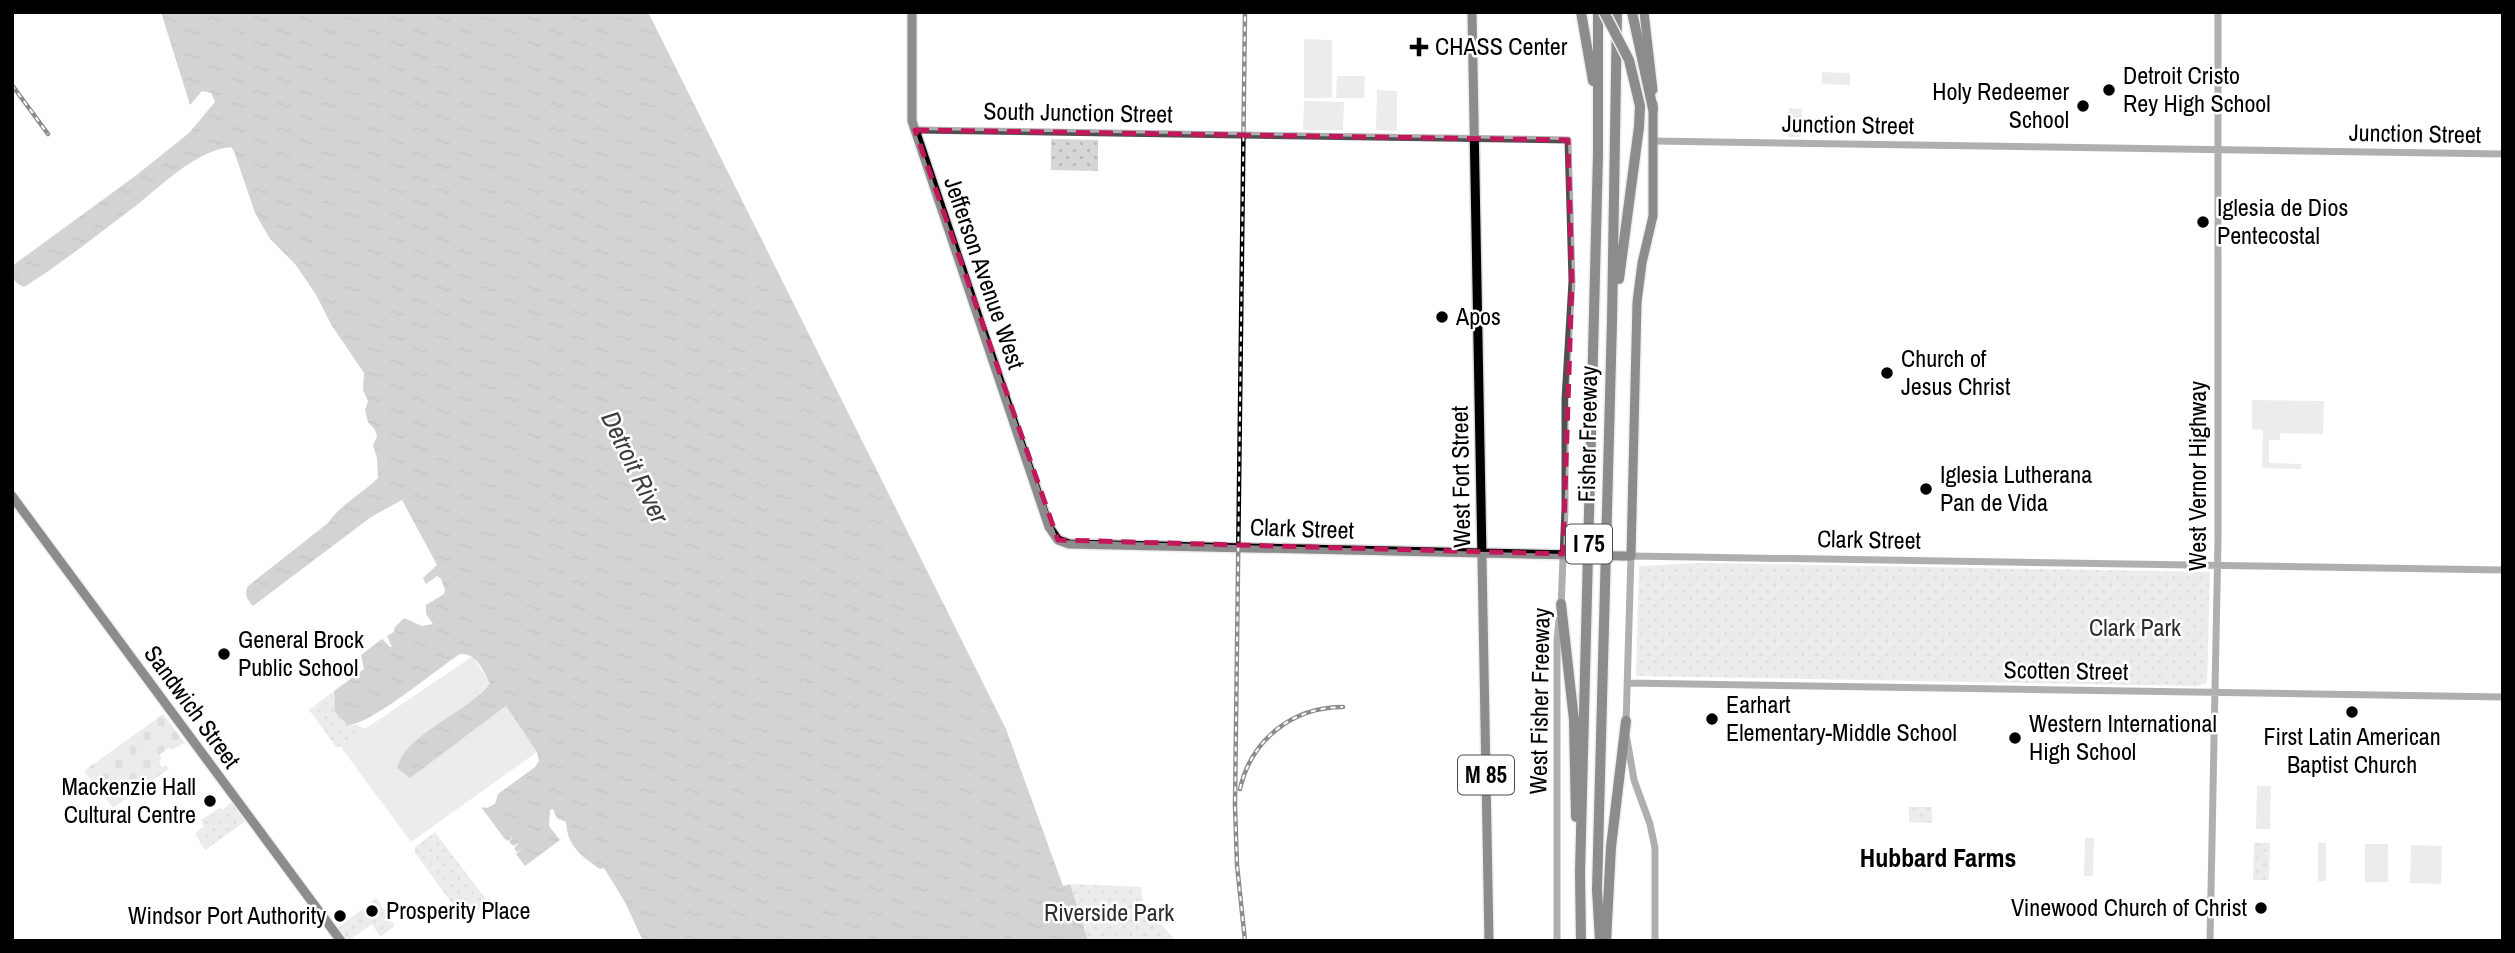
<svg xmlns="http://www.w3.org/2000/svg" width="2515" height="953" font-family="'Archivo Narrow',sans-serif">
  <defs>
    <pattern id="cemetery-stones" width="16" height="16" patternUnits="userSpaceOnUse" patternTransform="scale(1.75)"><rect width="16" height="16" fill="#d6d6d6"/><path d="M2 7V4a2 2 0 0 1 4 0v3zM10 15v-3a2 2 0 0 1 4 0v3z" fill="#b6b6b6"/></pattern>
    <pattern id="park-dots" width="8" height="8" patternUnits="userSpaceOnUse" patternTransform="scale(1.75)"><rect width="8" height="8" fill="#d6d6d6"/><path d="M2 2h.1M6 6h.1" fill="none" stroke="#b6b6b6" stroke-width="1.8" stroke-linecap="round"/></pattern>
    <pattern id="water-ripples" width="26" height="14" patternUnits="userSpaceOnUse" patternTransform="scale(1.75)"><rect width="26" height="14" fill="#9d9d9d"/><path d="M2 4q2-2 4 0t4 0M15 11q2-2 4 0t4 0" fill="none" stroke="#858585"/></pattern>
  </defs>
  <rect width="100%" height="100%" fill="#fff"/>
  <path fill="#d6d6d6" d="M1304,39L1332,40V98H1304Z
    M1822,72L1850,73V85L1822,84Z
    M1337,76H1365L1364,98H1336Z
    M1377,90L1397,91V131L1376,130Z
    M1304,101L1344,102L1343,130H1303Z
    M1789,108L1802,109L1801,137H1788Z
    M2252,400L2324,401L2323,434L2280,433V440H2269V463L2301,464V469L2262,468L2263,430L2252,429Z
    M473,656L490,683L470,703L414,743L436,758L506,706L537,752L411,842L340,746Z
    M2257,786H2271L2270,829H2256Z
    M2085,838H2094L2093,876H2084Z
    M2318,843H2326V881H2318Z
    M2365,844H2388V882H2365Z
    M2411,845L2442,846L2441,884L2410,883Z"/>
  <path fill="url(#cemetery-stones)" d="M163,714L185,743L171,750L169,748L160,754L161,759L159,761L162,767L166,765L169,769L113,808L84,771Z"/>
  <path fill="url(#park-dots)" d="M1051,139L1098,140V171L1051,170Z
    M1701,563L2210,572L2207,683L2197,686L1636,676L1639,566Z
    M334,691L333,697L348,725H357L366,729L337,748L309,710Z
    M232,802L245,816L246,821L205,850L195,834L204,826L200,820L220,808L222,810Z
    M1909,807H1932V823L1909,822Z
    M435,832L488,902L464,920L415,853V847Z
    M2254,843H2270L2269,880H2253Z
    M1070,884L1141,887L1143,904L1176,941H1087Z
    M376,898L395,926L380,937L372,924L348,941L338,928Z"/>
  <path fill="url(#water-ripples)" d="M161,12H648L1006,729L1063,886L1070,884L1088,941H643L625,902L604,868L600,869C590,863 575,851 570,840C567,834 567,828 566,822L557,818L553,809L550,810L549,826L560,840L525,866L516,854L523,848L517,852L514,848L519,843L513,846L509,842L514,836L508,841L504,838L481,807L487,808L495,804L498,794L535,767L539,761L537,752L506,706L410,778L397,768C405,734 469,712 490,683C483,670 477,653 460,654C435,670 372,724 348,725L335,712L334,691L364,669L361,655L382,639L390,647H392L387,636L394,632L395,627L404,618L422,626L433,624L426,614V605L444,594L445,590L441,579L437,576L426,584L423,578L437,565L402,500L371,517L253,606C247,600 244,594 248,586L328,523C340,505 363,493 378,478L377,458L373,445L377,437L375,430L368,422L365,410L368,401L363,390L364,373L332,326L315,293L295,264L270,239L255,213L234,151L231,147C196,150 160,187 133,208C97,235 62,263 24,287C13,282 12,278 12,266L134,177L189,133L215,102L211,93L202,91L190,105Z"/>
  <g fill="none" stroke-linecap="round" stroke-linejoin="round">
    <defs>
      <path id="major" d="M912,12V121L1049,527L1058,540L1069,544L1575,555
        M1472,12L1489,941
        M1644,12L1653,90
        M12,496L341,941
        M1622,556H1631L1637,302L1642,263L1653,216V104"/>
      <path id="highway" d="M1581,12L1593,81
        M1632,12L1653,109
        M1619,279L1639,127L1640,106
        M1561,604L1574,720L1576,817
        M1581,941L1580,873L1598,154V12
        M1600,941L1597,890L1612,321L1617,12
        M1606,941L1611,847L1626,721"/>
    </defs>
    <use href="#major" stroke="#dbdbdb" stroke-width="12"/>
    <use href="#highway" stroke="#dbdbdb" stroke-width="13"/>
    <path stroke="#4f4f4f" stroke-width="7" d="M915,130L1568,140L1572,281L1565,399V508L1561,608
      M1654,141L2503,154
      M1628,683L2503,697
      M1626,724L1631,556L2503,570
      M1627,739L1634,780L1650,824L1655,848V941
      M1557,941V640L1559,620
      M2210,941L2218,539V12"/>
    <use href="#major" stroke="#000" stroke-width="9"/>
    <use href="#highway" stroke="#000" stroke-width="10"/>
    <defs>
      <path id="rail" d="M12,85L48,134
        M1240,789C1251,740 1292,707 1343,707
        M1245,941L1237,865L1235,806L1245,12"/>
    </defs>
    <use href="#rail" stroke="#000" stroke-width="4.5"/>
    <use href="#rail" stroke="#fff" stroke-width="2" stroke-dasharray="5" stroke-linecap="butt"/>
    <defs>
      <path id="major-bridge" d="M1575,555L1622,556"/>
      <path id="highway-bridge" d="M1604,12L1629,60L1640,106"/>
    </defs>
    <use href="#major-bridge" stroke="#dbdbdb" stroke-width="12" stroke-linecap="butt"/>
    <use href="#highway-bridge" stroke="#dbdbdb" stroke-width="13" stroke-linecap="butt"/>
    <use href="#major-bridge" stroke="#000" stroke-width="9"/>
    <use href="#highway-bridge" stroke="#000" stroke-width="10"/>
  </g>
  <path d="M0 0H2515V953H0ZM915,130L1568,140L1572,281L1563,554L1058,540Z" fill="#fff" fill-opacity=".55" fill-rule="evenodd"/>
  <path fill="none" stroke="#c2185b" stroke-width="5" stroke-dasharray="14 9" stroke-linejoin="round" d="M915,130L1568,140L1572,281L1563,554L1058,540Z"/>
  <g fill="#000" stroke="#fff" stroke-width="2.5">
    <path d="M1415.5 36.5h7v7h7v7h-7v7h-7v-7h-7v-7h7z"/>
    <circle cx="2109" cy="90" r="7"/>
    <circle cx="2083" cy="106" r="7"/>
    <circle cx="2203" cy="222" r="7"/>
    <circle cx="1442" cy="317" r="7"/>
    <circle cx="1887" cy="373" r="7"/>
    <circle cx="1926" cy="489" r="7"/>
    <circle cx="224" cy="654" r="7"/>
    <circle cx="2352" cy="712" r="7"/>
    <circle cx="1712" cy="719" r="7"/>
    <circle cx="2015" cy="738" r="7"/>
    <circle cx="210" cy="801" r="7"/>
    <circle cx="2261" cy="908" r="7"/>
    <circle cx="372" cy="911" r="7"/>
    <circle cx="340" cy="916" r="7"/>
  </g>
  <g text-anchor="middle" stroke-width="5" stroke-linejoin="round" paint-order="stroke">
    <g fill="#fff" stroke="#4c4c4c" stroke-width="2">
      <rect x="1566" y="524.5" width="46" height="39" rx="5"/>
      <rect x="1458" y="755.5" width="56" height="39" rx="5"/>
    </g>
    <g font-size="23" font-weight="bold" fill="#000">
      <text x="1589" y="552">I 75</text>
      <text x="1486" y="783">M 85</text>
    </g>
    <g font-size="24" fill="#000" stroke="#fff" text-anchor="start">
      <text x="1435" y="55">CHASS Center</text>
      <text x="2123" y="84">Detroit Cristo<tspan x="2123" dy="28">Rey High School</tspan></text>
      <text x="2069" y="100" text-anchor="end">Holy Redeemer<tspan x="2069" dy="28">School</tspan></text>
      <text x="2217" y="216">Iglesia de Dios<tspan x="2217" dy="28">Pentecostal</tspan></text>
      <text x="1456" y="325">Apos</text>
      <text x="1901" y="367">Church of<tspan x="1901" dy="28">Jesus Christ</tspan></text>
      <text x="1940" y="483">Iglesia Lutherana<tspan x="1940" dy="28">Pan de Vida</tspan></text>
      <text x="238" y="648">General Brock<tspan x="238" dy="28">Public School</tspan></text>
      <text x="1726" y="713">Earhart<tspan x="1726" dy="28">Elementary-Middle School</tspan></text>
      <text x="2029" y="732">Western International<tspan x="2029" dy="28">High School</tspan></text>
      <text x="2352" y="745" text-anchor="middle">First Latin American<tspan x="2352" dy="28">Baptist Church</tspan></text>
      <text x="196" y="795" text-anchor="end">Mackenzie Hall<tspan x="196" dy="28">Cultural Centre</tspan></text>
      <text x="2247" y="916" text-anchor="end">Vinewood Church of Christ</text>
      <text x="386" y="919">Prosperity Place</text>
      <text x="326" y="924" text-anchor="end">Windsor Port Authority</text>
    </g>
    <g font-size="24" fill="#000" stroke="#fff">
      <text transform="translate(1078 113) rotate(1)" y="8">South Junction Street</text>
      <text transform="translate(1848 125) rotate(1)" y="8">Junction Street</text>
      <text transform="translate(2415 134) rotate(1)" y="8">Junction Street</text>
      <text transform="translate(984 273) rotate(71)" y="8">Jefferson Avenue West</text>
      <text transform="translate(1588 434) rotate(-89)" y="8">Fisher Freeway</text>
      <text transform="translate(2198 476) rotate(-90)" y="8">West Vernor Highway</text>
      <text transform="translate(1461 477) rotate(-91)" y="8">West Fort Street</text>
      <text transform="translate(1302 529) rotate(2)" y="8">Clark Street</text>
      <text transform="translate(1869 540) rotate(1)" y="8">Clark Street</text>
      <text transform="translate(2066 671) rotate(1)" y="8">Scotten Street</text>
      <text transform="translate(1540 701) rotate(-89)" y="8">West Fisher Freeway</text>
      <text transform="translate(192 707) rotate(54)" y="8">Sandwich Street</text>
    </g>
    <g font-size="24" fill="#2d2d2d" stroke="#fff">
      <text x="2135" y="636">Clark Park</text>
      <text x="1109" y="921">Riverside Park</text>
    </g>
    <g font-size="26" font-style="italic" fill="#3e3e3e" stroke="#fff">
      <text transform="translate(635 467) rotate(64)" y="9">Detroit River</text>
    </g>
    <g font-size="26" font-weight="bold" fill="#000" stroke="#fff">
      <text x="1938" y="867">Hubbard Farms</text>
    </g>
  </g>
  <rect width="2515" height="953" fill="none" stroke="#000000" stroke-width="28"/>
</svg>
